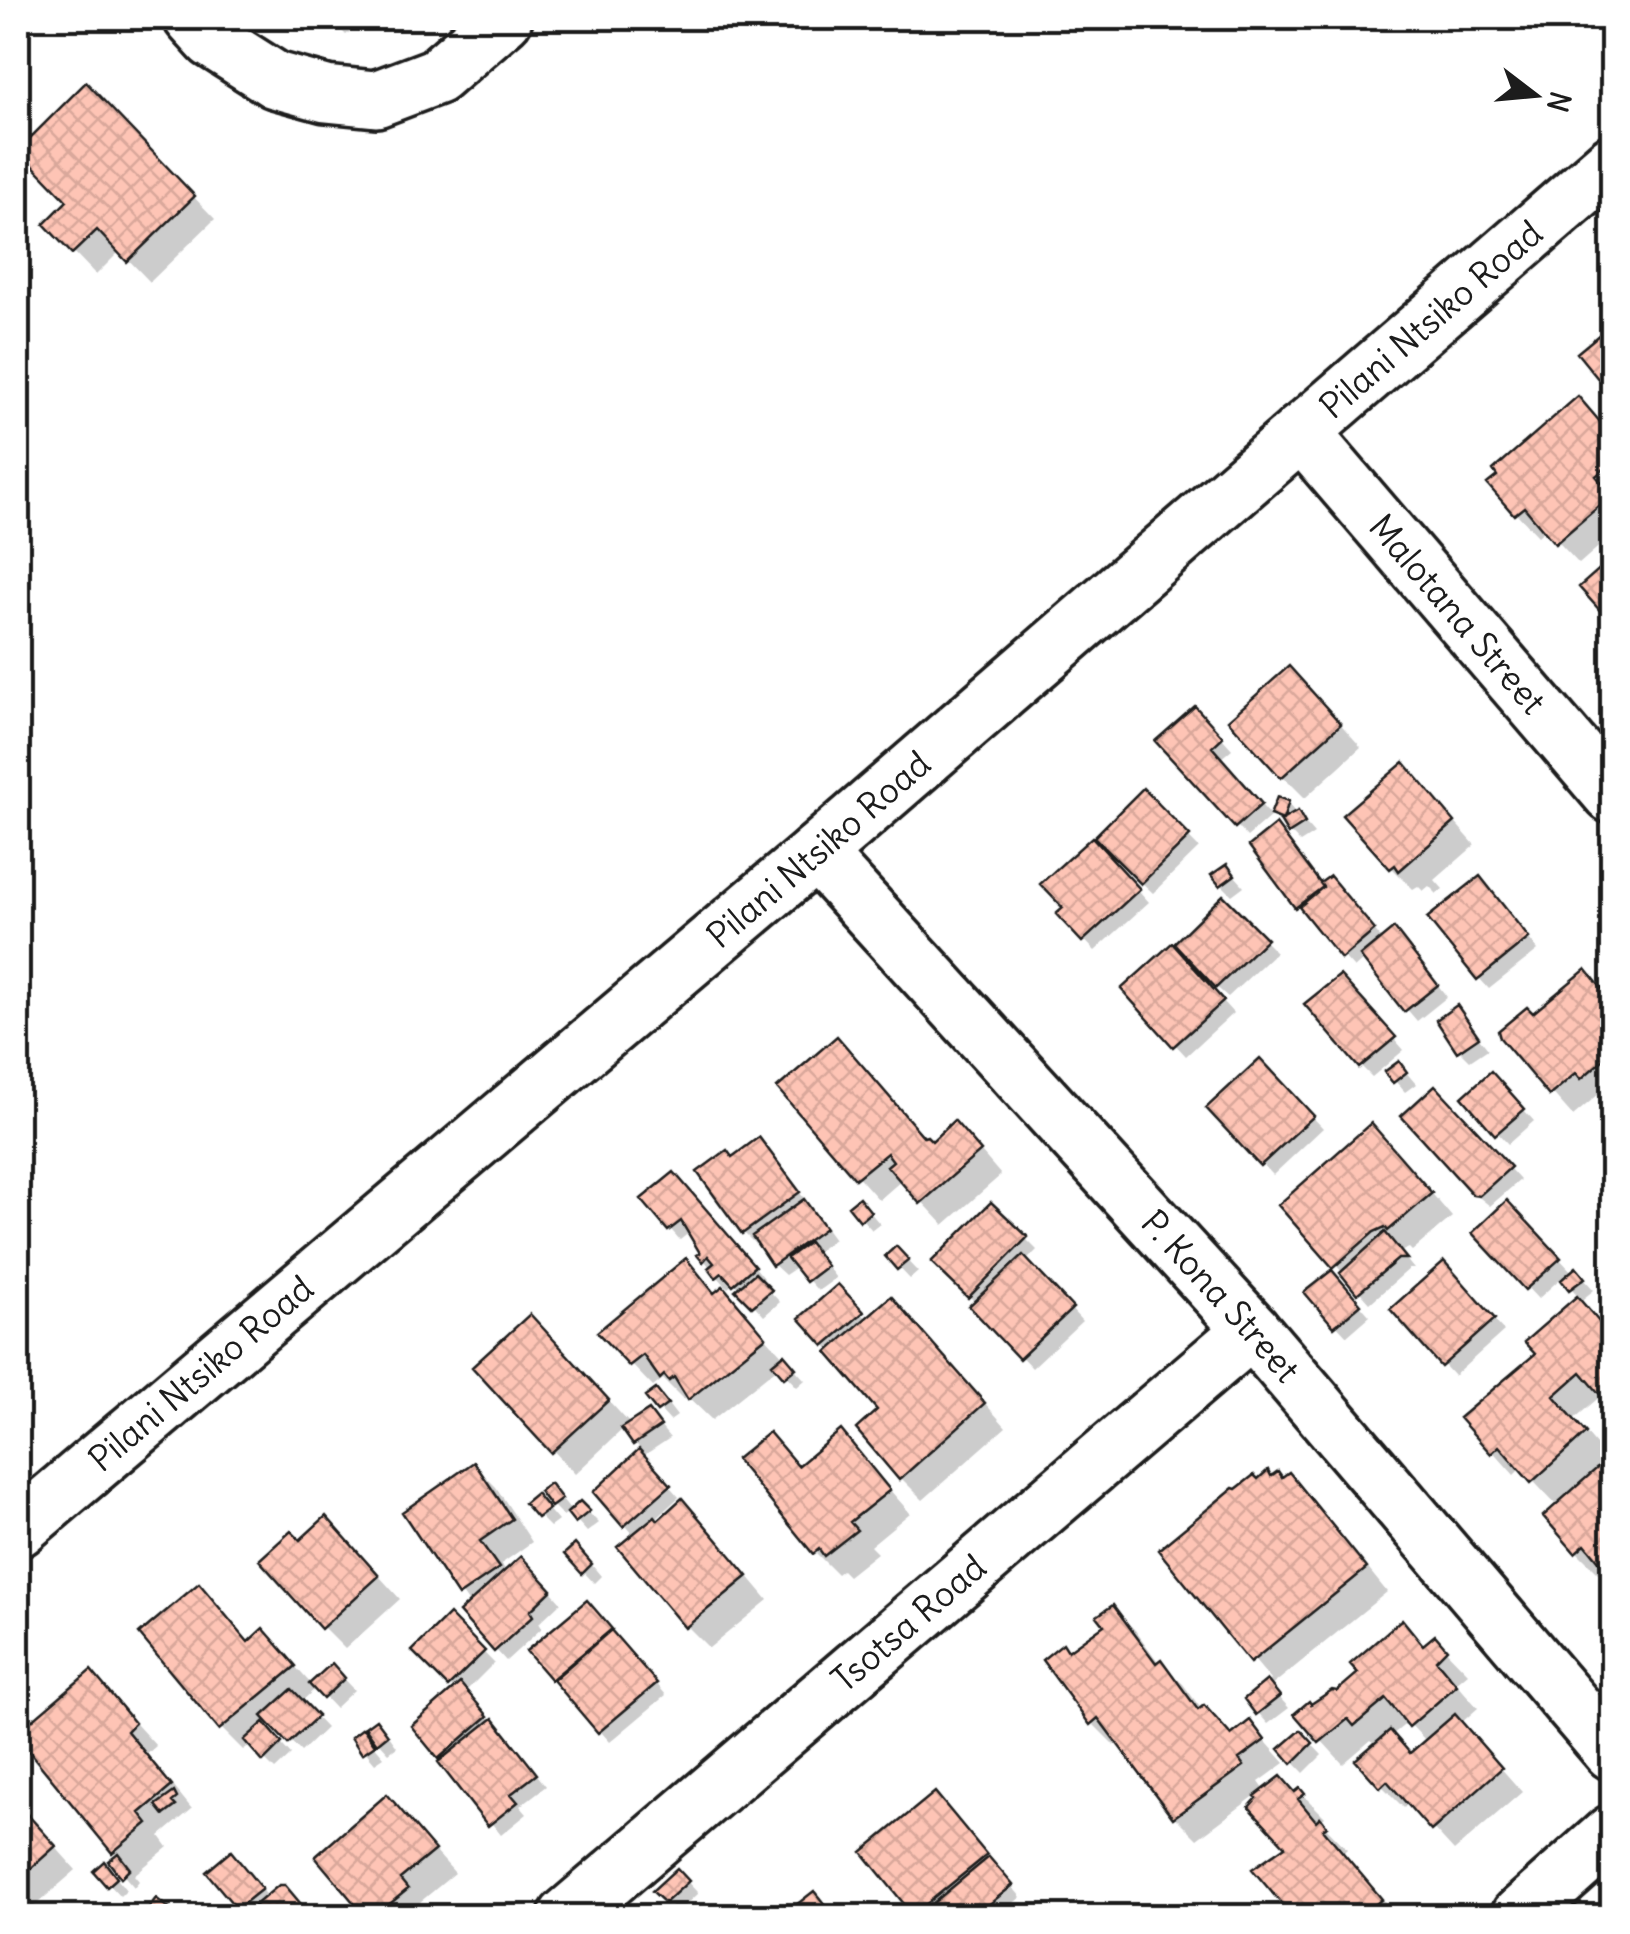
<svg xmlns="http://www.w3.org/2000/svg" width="1630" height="1934" font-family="Delius,sans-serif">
  <defs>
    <pattern id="building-cross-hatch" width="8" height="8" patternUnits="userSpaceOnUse" patternTransform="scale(2.5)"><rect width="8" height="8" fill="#fec4b5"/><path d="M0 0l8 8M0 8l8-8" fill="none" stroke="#d9a89b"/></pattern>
  </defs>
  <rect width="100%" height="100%" fill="#fff"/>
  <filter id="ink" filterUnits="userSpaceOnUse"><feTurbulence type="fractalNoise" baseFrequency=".01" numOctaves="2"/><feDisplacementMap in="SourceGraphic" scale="20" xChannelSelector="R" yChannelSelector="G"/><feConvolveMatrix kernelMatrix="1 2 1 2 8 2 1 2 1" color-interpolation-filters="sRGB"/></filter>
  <g filter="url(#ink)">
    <path fill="#0003" fill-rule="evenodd" d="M329,18H366L346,35Z
      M108,108L215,219L150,282L120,251L96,275L47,224L70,201Z
      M1578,399L1612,436V535L1579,564L1546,529L1538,536L1516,513Z
      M1311,691L1361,747L1305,798L1283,776Z
      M1206,720L1232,749L1220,759L1271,816L1247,837L1201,785Z
      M1404,765L1475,845L1435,880L1443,889L1437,894L1429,886L1423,891L1418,886L1413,889L1390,866Z
      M1143,791L1199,848L1153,893L1115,858L1112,861L1149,902L1095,951L1060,914L1067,909L1043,884Z
      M1288,804L1314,834L1300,843L1273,814Z
      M1276,827L1322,885L1340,890L1383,941L1405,942L1447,997L1417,1021L1364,959L1354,968L1297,906Z
      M1227,867L1244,886L1232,895L1221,884Z
      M1490,890L1538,950L1489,989L1479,978Z
      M1223,899L1276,952L1228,997L1206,978L1204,981L1233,1013L1186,1056L1124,989Z
      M1586,972L1612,1000V1092L1605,1099L1599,1094L1573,1116L1503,1037L1533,1016Z
      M1351,989L1404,1050L1372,1077L1361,1066Z
      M1456,1009L1488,1049L1470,1061L1459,1050Z
      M859,1062L932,1144L976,1146L1001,1175L944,1225L902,1180L879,1200L780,1089Z
      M1260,1062L1323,1128L1273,1175L1210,1109Z
      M1399,1064L1416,1084L1405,1092L1395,1081Z
      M1501,1085L1534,1121L1508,1144L1465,1098Z
      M1446,1099L1520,1180L1490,1206L1475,1194Z
      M1393,1148L1452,1217L1412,1251L1409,1248L1400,1252L1414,1269H1409L1370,1303L1282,1205Z
      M769,1151L834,1239L816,1252L836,1278L818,1291L797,1267L785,1275L774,1265L758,1241L755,1244L744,1233L701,1173L733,1159Z
      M645,1200L740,1249L764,1278L760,1281L780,1302L764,1316L734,1283L728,1288L718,1277L701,1256L704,1254L690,1232L680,1240Z
      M1507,1203L1572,1272L1576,1270L1594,1290L1579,1302L1612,1337V1404L1603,1394L1574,1419L1610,1461L1612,1458V1573L1607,1566L1598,1573L1576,1551L1557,1506L1521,1468L1514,1475L1463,1418L1538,1354L1528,1342L1579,1297L1562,1277L1538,1299L1476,1233Z
      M992,1205L1037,1250L1026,1261L1082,1321L1032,1368L973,1306L976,1303L935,1262Z
      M869,1211L880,1224L872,1230L862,1219Z
      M896,1249L918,1272L910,1279L888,1256Z
      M686,1262L716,1294L722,1289L805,1380L797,1387L778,1367L712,1420L687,1396L684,1400L663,1379L653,1387L631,1364Z
      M1454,1275L1504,1331L1454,1376L1393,1310Z
      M1342,1284L1370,1316L1347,1336L1307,1293Z
      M838,1287L868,1320L913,1322L1006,1427L923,1500L901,1478L881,1410L803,1318Z
      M552,1339L631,1425L649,1413L670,1438L643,1456L679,1497L655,1519L658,1523L704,1524L768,1600L709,1648L687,1626L635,1536L596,1492L641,1450L624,1428L575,1474L476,1367Z
      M649,1398L667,1403L677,1416L670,1421Z
      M841,1434L910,1513L870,1546L877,1553L848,1576L842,1570L837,1574L815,1552L739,1459L769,1435L800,1468Z
      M474,1465L496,1487L532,1542L501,1564L507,1572L532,1570L561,1602L539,1623L542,1628L506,1661L496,1650L470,1605L405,1512Z
      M1288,1476L1311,1498L1387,1592L1270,1687L1289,1708L1268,1724L1247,1700L1271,1680L1162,1550L1258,1482L1272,1478L1283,1480Z
      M550,1486L572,1512L580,1504L599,1523L587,1532L569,1512L563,1516L552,1505Z
      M546,1507L558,1521L550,1527L539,1516Z
      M348,1542L400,1599L345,1649L323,1627L301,1543Z
      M567,1554L586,1558L601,1576L594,1583Z
      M199,1587L250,1643L263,1631L312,1685L332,1667L354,1690L335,1708L316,1688L301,1702L326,1728L301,1752L274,1724L268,1729L291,1755L275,1770L250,1745L243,1750L221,1728Z
      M1113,1608L1135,1630L1159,1663L1183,1684L1202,1710L1232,1737L1250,1724L1285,1763L1259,1782L1264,1789L1197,1839L1175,1817L1119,1741L1114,1745L1092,1723L1045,1660L1069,1653L1107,1625Z
      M598,1614L666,1695L610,1742L529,1651Z
      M449,1617L494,1663L465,1692L503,1732L546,1786L520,1806L527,1814L501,1835L414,1726L455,1690L416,1651Z
      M1402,1623L1425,1646L1435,1639L1468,1673L1456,1683L1478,1708L1461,1723L1522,1792L1454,1851L1409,1802L1404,1808L1382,1786L1376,1745L1371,1740L1343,1764L1297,1714L1337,1694L1362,1674ZM1408,1722L1427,1742L1412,1755L1392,1735Z
      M91,1674L156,1746L147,1754L192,1809L160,1836L168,1847L134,1875L139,1881L134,1887L112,1862L118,1856L114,1851Z
      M363,1732L384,1757L375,1763L354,1738Z
      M387,1733L397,1747L389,1753L379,1742Z
      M1301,1733L1322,1755L1304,1773L1282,1750Z
      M1300,1792L1325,1817L1320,1821L1347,1849L1343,1853L1397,1916H1295L1256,1870L1289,1846L1297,1794Z
      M934,1795L1021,1897L998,1916H918L865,1853Z
      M387,1798L455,1873L420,1902L428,1912L423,1916H369L319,1857Z
      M18,1805L76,1870L23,1916H18Z
      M241,1865L268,1898L295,1899L310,1916H246L239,1907Z
      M97,1871L115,1876L126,1890L120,1896Z
      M677,1871L698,1893L678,1912L656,1891Z"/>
    <path fill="url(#building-cross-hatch)" stroke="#1c1c1c" stroke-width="2.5" d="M86,82L195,196L127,262L97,230L72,254L44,224L67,201L18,150Z
      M1612,324V396L1577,353Z
      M1578,396L1612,436V462L1596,476L1612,495L1555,544L1524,507L1514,515L1487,484L1497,476L1493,470Z
      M1612,558V624L1579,587Z
      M1289,666L1341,724L1281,778L1228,720Z
      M1195,706L1223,737L1212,747L1262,804L1235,828L1155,741Z
      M1404,762L1455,822L1399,871L1395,865L1390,869L1342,815Z
      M1143,788L1190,836L1141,884L1094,837Z
      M1277,797L1289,801L1283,820L1270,815Z
      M1298,811L1305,823L1288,834L1280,821Z
      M1276,824L1323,887L1295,908L1249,846Z
      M1092,837L1140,889L1082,942L1056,914L1063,908L1040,884Z
      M1227,864L1235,875L1220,886L1211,875Z
      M1330,876L1375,930L1341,959L1299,907L1323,887L1320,883Z
      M1480,876L1529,938L1477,980L1427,918Z
      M1223,895L1267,939L1216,988L1174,943Z
      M1394,928L1438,985L1404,1012L1360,956Z
      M1172,943L1224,1001L1173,1047L1121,989Z
      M1586,969L1612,1001V1052L1581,1079L1576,1073L1549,1096L1500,1038L1498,1031L1527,1007L1533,1013Z
      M1340,975L1396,1037L1359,1068L1304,1004Z
      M1457,1005L1479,1037L1457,1052L1436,1020Z
      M837,1036L924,1137L927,1136L932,1141L954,1120L981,1151L920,1204L887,1166L893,1161L887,1153L855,1179L777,1088Z
      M1260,1058L1314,1116L1260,1166L1206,1108Z
      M1399,1061L1407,1072L1393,1083L1384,1072Z
      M1491,1071L1525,1109L1495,1135L1462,1097Z
      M1435,1085L1511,1167L1479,1196L1473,1195L1401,1116Z
      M1371,1123L1432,1193L1388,1231L1385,1227L1374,1232L1333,1268L1278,1205Z
      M759,1137L800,1192L742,1234L697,1172L727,1150L732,1157Z
      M674,1172L755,1266L733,1285L722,1273L716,1278L708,1268L714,1263L708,1256L703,1262L697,1255L700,1253L681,1221L668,1231L641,1199Z
      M859,1197L871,1212L860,1221L848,1206Z
      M804,1199L825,1228L772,1266L752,1236Z
      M1507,1200L1561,1258L1525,1290L1472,1233Z
      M991,1202L1028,1237L968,1298L931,1262Z
      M1385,1232L1407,1259H1398L1357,1294L1340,1273Z
      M809,1242L827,1266L806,1282L787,1258Z
      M896,1246L909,1260L897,1270L885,1256Z
      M1023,1255L1073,1308L1019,1359L969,1306Z
      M686,1258L714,1293L723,1286L766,1337L688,1400L674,1377L669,1381L664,1375L660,1379L643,1355L629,1366L597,1332Z
      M1444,1261L1495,1319L1441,1367L1390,1309Z
      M1576,1267L1585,1278L1569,1290L1561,1280Z
      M1332,1270L1361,1304L1334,1327L1304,1292Z
      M755,1273L772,1290L752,1307L735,1290Z
      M838,1284L864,1312L824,1346L799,1318Z
      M891,1296L985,1403L899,1480L856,1429L877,1410L827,1352Z
      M1577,1296L1612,1337V1389L1603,1398L1581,1372L1554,1396L1586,1433L1531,1483L1499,1446L1491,1454L1459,1418L1535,1354L1524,1342Z
      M530,1314L609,1400L551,1453L472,1367Z
      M784,1354L796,1368L784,1378L772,1364Z
      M656,1389L668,1404L657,1412L645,1397Z
      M649,1410L661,1426L633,1445L621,1428Z
      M841,1430L890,1490L850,1522L857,1530L824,1556L819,1549L813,1554L736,1459L769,1432L798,1466Z
      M639,1449L671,1485L623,1527L593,1492Z
      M1612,1455V1577L1585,1544L1575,1553L1543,1516Z
      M474,1462L512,1519L480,1541L499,1568L458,1596L402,1512Z
      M1268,1470L1271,1476L1278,1471L1282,1477L1289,1472L1367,1568L1250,1663L1158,1550L1233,1488L1236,1489L1254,1475L1258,1479Z
      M550,1483L562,1499L551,1507L539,1491Z
      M536,1493L549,1509L537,1518L524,1503Z
      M682,1498L748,1576L685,1628L617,1547L655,1516L658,1520Z
      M580,1501L590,1511L575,1523L567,1513Z
      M326,1516L379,1576L321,1629L259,1560L291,1531L300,1540Z
      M575,1544L592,1564L582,1574L564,1554Z
      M521,1556L552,1590L530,1611L533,1616L494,1652L459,1612Z
      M199,1583L248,1642L263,1628L296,1666L219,1730L139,1634Z
      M587,1600L612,1629L551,1680L526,1651Z
      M1113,1605L1156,1663L1161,1659L1198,1710L1204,1705L1231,1735L1250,1720L1265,1740L1239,1759L1244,1766L1173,1818L1098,1718L1090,1725L1042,1660L1063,1643L1068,1651L1104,1625L1097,1616Z
      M449,1614L485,1651L448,1687L412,1651Z
      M1402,1619L1423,1645L1435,1635L1447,1649L1436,1660L1457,1685L1409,1727L1386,1699L1354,1726L1348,1719L1319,1743L1294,1714L1309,1701L1311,1704L1332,1690L1337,1691L1358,1673L1350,1664Z
      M611,1630L657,1683L598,1733L553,1680Z
      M332,1663L345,1678L323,1699L309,1684Z
      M91,1670L135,1723L127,1731L172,1786L140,1813L148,1823L112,1853L18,1738V1732Z
      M1267,1680L1280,1696L1256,1715L1244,1699Z
      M460,1683L488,1716L438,1759L411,1726Z
      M292,1689L318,1716L288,1744L262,1716Z
      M1455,1714L1502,1768L1431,1831L1387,1781L1380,1788L1355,1760L1390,1730L1410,1753Z
      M493,1718L537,1774L511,1794L518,1802L488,1826L438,1762Z
      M376,1719L388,1735L377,1744L365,1727Z
      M264,1722L282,1743L263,1762L244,1740Z
      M363,1728L375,1745L362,1754L351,1737Z
      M1301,1730L1313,1743L1292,1764L1279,1749Z
      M1281,1776L1295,1792L1300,1788L1305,1794L1298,1799L1316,1821L1320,1817L1327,1826L1323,1829L1382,1899L1362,1916H1292L1252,1869L1285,1846L1249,1807L1257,1798L1255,1796Z
      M174,1792L177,1798L172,1802L176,1806L164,1815L156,1805Z
      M935,1792L987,1855L913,1915L862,1852Z
      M387,1794L435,1850L400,1879L408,1889L375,1916L372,1911L365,1916L315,1857Z
      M18,1804L56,1846L18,1880Z
      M231,1851L262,1889L237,1909L206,1872Z
      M118,1853L130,1869L121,1878L108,1861Z
      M989,1857L1013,1885L975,1916H924L921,1913Z
      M104,1861L117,1878L107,1887L93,1871Z
      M677,1868L689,1881L665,1903L652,1891Z
      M279,1885H285L311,1916H242Z
      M814,1891L834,1916H782Z
      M156,1898L173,1912L170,1916H156L147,1910Z"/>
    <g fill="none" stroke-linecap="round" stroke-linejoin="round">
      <defs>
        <g id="minor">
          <path d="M192,18L212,40L275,80L326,94L376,99L437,76L504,18"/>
          <path id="s1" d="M1301,432L1612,795"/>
          <path id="s2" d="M816,853L1252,1330L1612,1752"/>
          <path id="s3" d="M18,1529L816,853L1612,163"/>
          <path id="s4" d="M567,1916L1252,1330"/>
          <path d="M1519,1916L1612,1833"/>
        </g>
      </defs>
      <use href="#minor" stroke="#1c1c1c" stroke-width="62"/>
      <use href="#minor" stroke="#fff" stroke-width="55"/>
    </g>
  </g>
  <g text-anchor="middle" stroke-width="9" stroke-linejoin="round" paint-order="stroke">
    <g font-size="35" fill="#1c1c1c" stroke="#fff">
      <text dy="12" stroke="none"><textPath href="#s3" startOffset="1860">Pilani Ntsiko Road</textPath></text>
      <text dy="12" stroke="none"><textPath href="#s1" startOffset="240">Malotana Street</textPath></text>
      <text dy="12" stroke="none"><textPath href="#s3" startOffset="1050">Pilani Ntsiko Road</textPath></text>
      <text dy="12" stroke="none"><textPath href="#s2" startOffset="600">P. Kona Street</textPath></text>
      <text dy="12" stroke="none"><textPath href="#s3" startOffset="240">Pilani Ntsiko Road</textPath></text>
      <text dy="12" stroke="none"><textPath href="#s4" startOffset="450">Tsotsa Road</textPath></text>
    </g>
  </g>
  <rect width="1630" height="1934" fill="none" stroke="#fff" stroke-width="60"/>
  <rect x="30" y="30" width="1570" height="1874" fill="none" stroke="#1c1c1c" stroke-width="4" filter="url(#ink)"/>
  <g transform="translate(1535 95) rotate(106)" stroke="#ffffff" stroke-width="8" paint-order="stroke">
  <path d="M0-8L18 38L0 25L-18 38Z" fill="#1c1c1c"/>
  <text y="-15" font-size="28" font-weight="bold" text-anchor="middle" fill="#1c1c1c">N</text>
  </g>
</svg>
